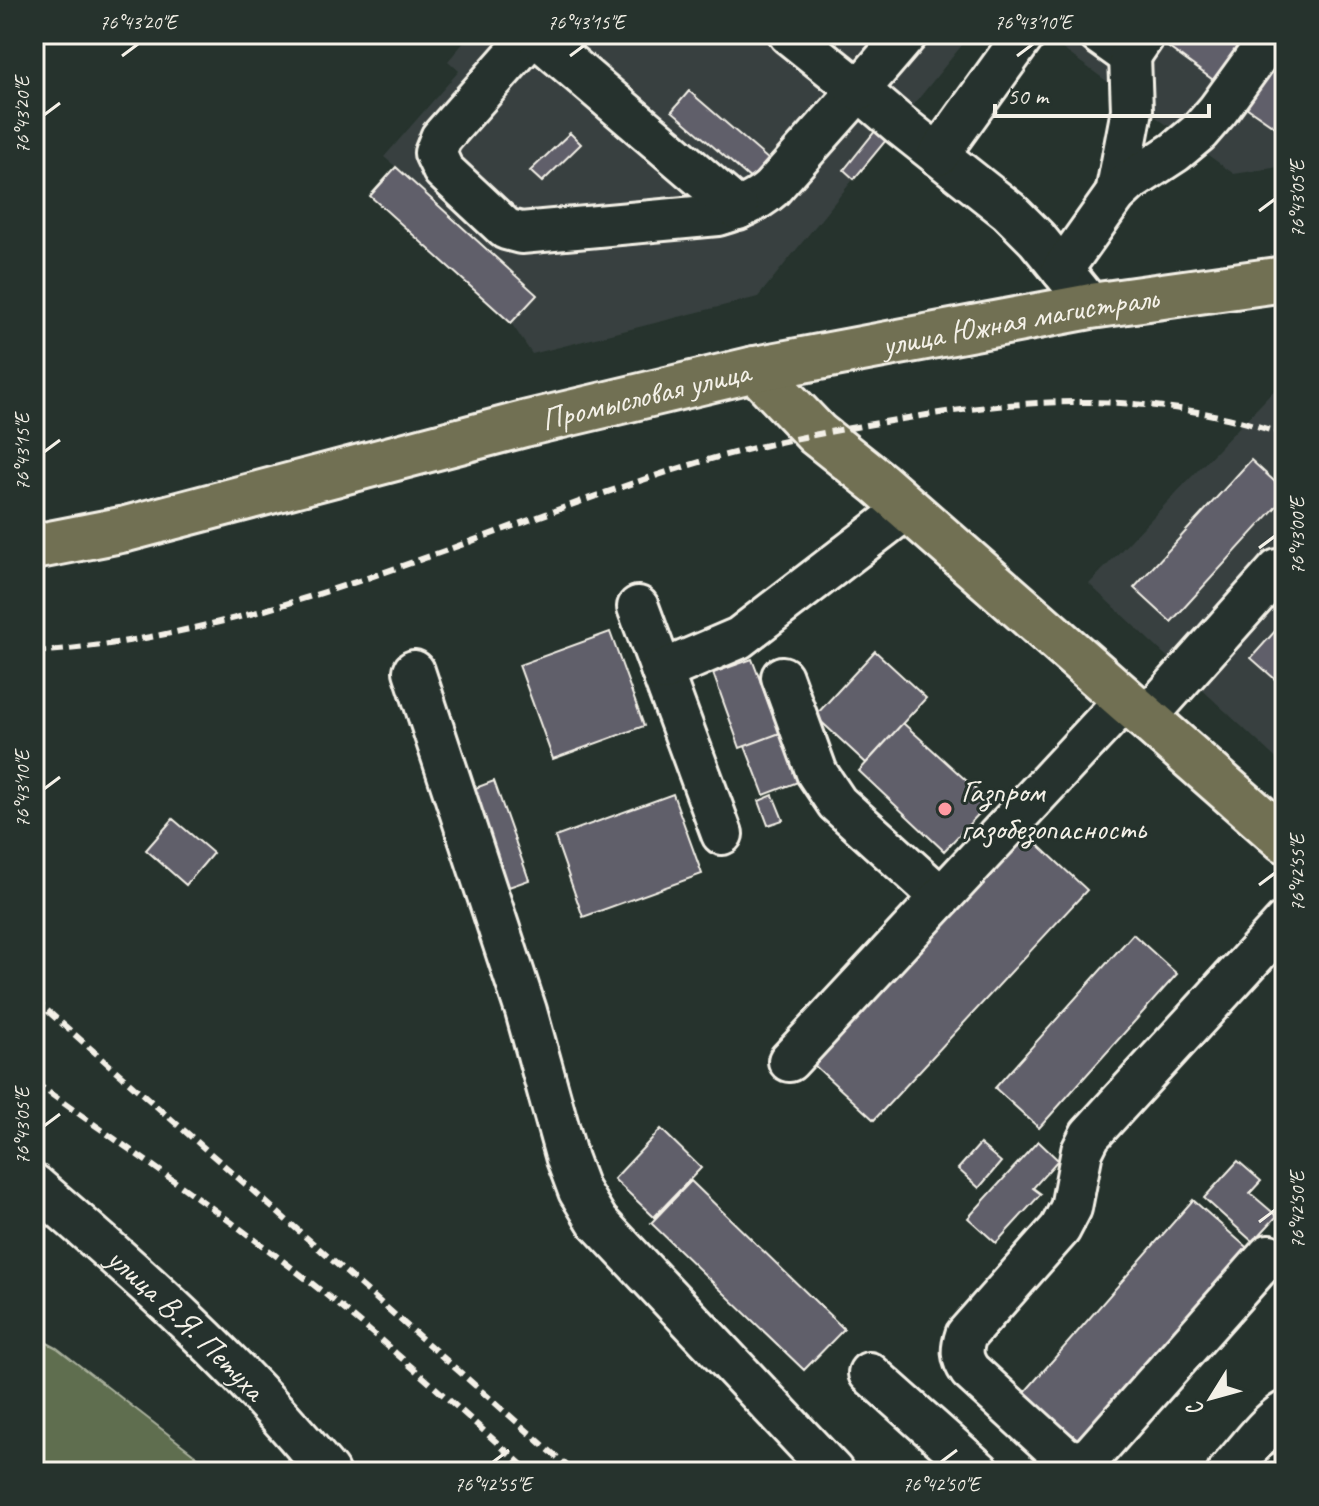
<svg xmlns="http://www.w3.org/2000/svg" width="1319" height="1506" font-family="Caveat,sans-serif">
  <rect width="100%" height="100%" fill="#26332d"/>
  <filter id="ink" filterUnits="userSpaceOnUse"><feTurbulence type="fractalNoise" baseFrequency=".0125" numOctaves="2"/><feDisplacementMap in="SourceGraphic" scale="16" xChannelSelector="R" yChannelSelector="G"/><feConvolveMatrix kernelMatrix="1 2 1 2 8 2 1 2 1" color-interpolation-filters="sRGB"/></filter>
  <g filter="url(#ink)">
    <path fill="#37403f" d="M471,34H971L758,297L532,354L511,323L370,196L396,167L384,157L459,71L448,61Z
      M1042,34H1285V166L1234,174Z
      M1285,379V767L1089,584Z"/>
    <path fill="#5e6e50" stroke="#a9b09c" stroke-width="2" d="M34,1336L57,1348L217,1472H34Z"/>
    <path fill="#605e6a" stroke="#f4f1e8" stroke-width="2" d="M1173,34H1251L1216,82L1165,45Z
      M1285,53V113L1275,127L1246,107Z
      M689,91L769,160L752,180L672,111Z
      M876,130L887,139L854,179L844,170Z
      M570,133L581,144L542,182L530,171Z
      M396,167L537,295L511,323L370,196Z
      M1251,460L1285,491V497L1171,622L1134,588Z
      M1285,620V688L1251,658Z
      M610,632L644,726L553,759L519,665Z
      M875,651L926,698L866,763L815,716Z
      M752,659L780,733L740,748L713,673Z
      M903,723L990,802L944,851L859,771Z
      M780,733L798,782L764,795L745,746Z
      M494,781L529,880L506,888L470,790Z
      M673,794L702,874L583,917L555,837Z
      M773,795L783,820L768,825L759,801Z
      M173,819L213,853L186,885L146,850Z
      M1028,835L1087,890L874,1120L814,1065Z
      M1133,934L1177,974L1039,1128L995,1088Z
      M1220,959L1230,968L1212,988L1202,979Z
      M661,1129L701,1168L654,1217L614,1179Z
      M1038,1141L1058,1160L1033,1188L1041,1194L996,1243L968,1218Z
      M980,1144L1001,1162L979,1188L958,1169Z
      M1238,1161L1261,1181L1250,1193L1277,1216L1253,1242L1204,1198Z
      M691,1181L844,1329L804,1370L651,1223Z
      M1193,1200L1253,1253L1084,1445L1024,1393Z"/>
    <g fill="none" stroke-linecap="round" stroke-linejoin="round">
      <defs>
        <g id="minor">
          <path d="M533,34L441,138L435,153L443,170L506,229L521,233L718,215C738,209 755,203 771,189L859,90L899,124L1009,211L1037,239L1091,306"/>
          <path d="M534,34L738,209"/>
          <path d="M789,34L859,90L907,34"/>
          <path d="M1099,34L1130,56L1145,34"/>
          <path d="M938,155L1025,34"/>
          <path d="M1116,194L1132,110L1130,56"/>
          <path d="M1062,270L1116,194L1129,182L1175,152L1199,132L1218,110L1273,34"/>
          <path d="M638,607L722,834"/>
          <path d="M414,671L526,1011L567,1159L579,1191L598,1222L833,1472"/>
          <path d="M662,671L739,638L908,508"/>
          <path d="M782,677L817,773L837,803L941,897"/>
          <path d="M1146,718L1278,570"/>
          <path d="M789,1061L1125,700"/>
          <path id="s1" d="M34,1185C138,1274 241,1366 328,1472"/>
          <path d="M1269,1255L1092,1455C1080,1463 1073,1462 1062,1455L970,1371C961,1358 961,1350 966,1335L1060,1229L1071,1208L1082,1151L1090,1135L1285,922"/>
          <path d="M869,1373L980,1472"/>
          <path d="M1228,1472C1244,1455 1266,1423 1285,1412"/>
        </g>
        <path id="major" d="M755,369L817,434L880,484L1285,840"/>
        <g id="highway">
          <path id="s2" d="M34,547L126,529L524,424L755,369L1091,306L1285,279"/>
        </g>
      </defs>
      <use href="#minor" stroke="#f4f1e8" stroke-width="46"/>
      <use href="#major" stroke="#f4f1e8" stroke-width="50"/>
      <use href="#highway" stroke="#f4f1e8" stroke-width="50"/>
      <use href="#minor" stroke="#26332d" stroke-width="40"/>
      <use href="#major" stroke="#716f52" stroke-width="44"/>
      <use href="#highway" stroke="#716f52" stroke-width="44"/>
      <path stroke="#f4f1e8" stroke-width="6" stroke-dasharray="12 6" stroke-linecap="butt" d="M34,652C258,637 457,540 667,472C752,445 839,429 927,415C1046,396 1170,394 1285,435
        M34,999L574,1472
        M34,1082C131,1151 230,1218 324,1293C395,1350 462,1412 530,1472"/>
    </g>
  </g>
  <path fill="none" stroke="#f4f1e8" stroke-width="3" d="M122,56L138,44M570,56L586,44M1017,56L1033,44M44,115L60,103M1259,211L1275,199M44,452L60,440M1259,548L1275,536M44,789L60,777M1259,885L1275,873M44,1126L60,1114M1259,1222L1275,1210M493,1462L509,1450M941,1462L957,1450"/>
  <circle fill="#ff9aa2" stroke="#26332d" stroke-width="3" cx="945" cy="809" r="8"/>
  <g text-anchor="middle" stroke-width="6" stroke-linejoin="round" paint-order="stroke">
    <g font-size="32" fill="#f4f1e8" stroke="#26332d">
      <text dy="11" stroke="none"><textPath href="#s2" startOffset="1012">улица Южная магистраль</textPath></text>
      <text dy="11" stroke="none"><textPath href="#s2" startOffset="630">Промысловая улица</textPath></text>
      <text dy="11" stroke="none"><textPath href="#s1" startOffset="206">улица В.Я. Петуха</textPath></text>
    </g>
    <g font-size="32" fill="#f4f1e8" stroke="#26332d" text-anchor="start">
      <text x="961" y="802">Газпром<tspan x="961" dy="37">газобезопасность</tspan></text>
    </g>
  </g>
  <rect width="1319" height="1506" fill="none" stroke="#26332d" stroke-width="88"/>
  <g transform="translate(1211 1398) rotate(233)" stroke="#26332d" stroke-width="6" paint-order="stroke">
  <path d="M0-6L14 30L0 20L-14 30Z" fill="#f4f1e8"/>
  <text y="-12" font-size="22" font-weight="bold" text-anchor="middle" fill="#f4f1e8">С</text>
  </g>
  <path d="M995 104v12h214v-12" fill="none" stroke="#f4f1e8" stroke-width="4"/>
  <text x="1007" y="104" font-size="24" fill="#f4f1e8" stroke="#26332d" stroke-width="6" paint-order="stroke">50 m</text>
  <rect x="44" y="44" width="1231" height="1418" fill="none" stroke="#f4f1e8" stroke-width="3"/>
  <g font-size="20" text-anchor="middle" fill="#f4f1e8">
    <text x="138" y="29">76°43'20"E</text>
    <text x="586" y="29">76°43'15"E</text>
    <text x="1033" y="29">76°43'10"E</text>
    <text transform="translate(22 115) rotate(-90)" y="7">76°43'20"E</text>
    <text transform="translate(1297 199) rotate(-90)" y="7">76°43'05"E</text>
    <text transform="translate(22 452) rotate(-90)" y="7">76°43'15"E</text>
    <text transform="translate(1297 536) rotate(-90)" y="7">76°43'00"E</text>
    <text transform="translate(22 789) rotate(-90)" y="7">76°43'10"E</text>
    <text transform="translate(1297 873) rotate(-90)" y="7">76°42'55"E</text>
    <text transform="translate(22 1126) rotate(-90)" y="7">76°43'05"E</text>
    <text transform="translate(1297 1210) rotate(-90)" y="7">76°42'50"E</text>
    <text x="493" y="1491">76°42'55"E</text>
    <text x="941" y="1491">76°42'50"E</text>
  </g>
</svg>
